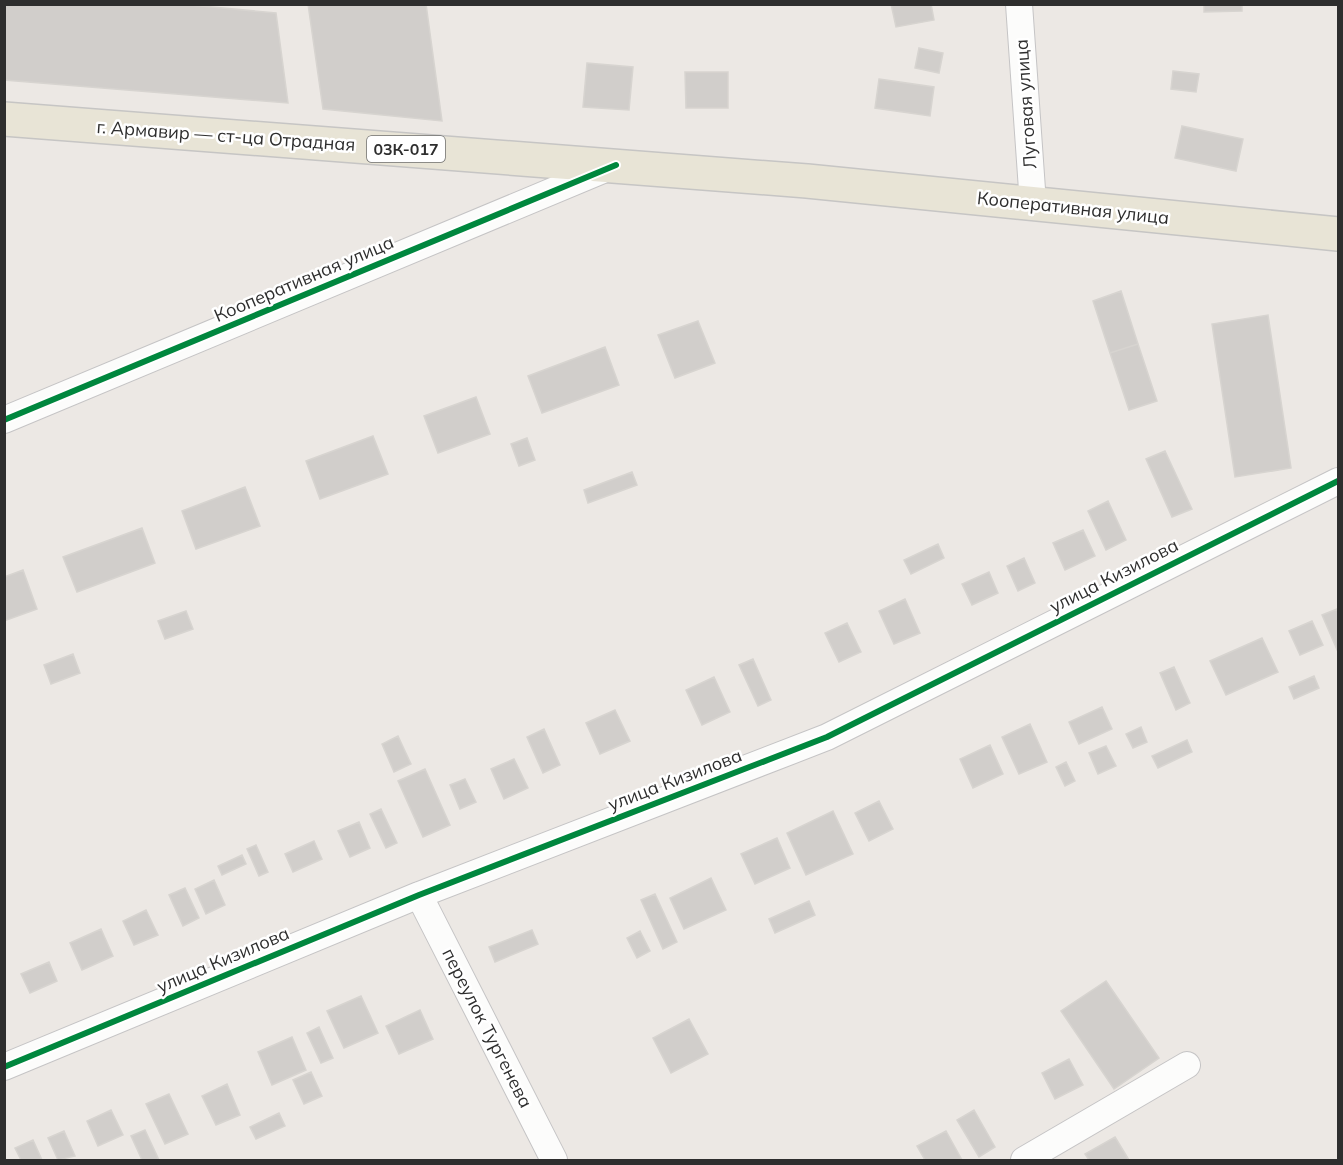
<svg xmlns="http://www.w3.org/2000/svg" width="1343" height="1165" font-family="Mulish,sans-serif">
  <rect width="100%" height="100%" fill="#ece8e4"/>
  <path fill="#d1cecb" stroke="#d7d4d0" stroke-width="1.5" d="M4,4H180L276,13L288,103L4,80Z
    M308,4H426L442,121L323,109Z
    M891,4H931L934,20L896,27Z
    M1204,4H1242V11L1204,12Z
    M919,48L943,53L939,73L915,68Z
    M587,63L633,67L629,110L583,107Z
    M1173,71L1199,74L1196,92L1171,89Z
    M685,72H728V108H686Z
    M879,79L934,87L930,116L875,108Z
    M1182,126L1243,139L1236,171L1175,158Z
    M1121,291L1138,344L1110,353L1093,301Z
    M1268,315L1291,468L1235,477L1212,324Z
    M698,321L715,363L675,378L658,335Z
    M1138,344L1157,401L1129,410L1110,353Z
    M605,347L619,385L542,413L528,376Z
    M476,397L490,434L438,453L424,416Z
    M373,436L388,474L320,499L306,461Z
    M527,438L535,460L519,466L511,444Z
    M1165,451L1192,509L1172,517L1146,459Z
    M632,472L637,485L588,503L584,490Z
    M245,487L260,526L196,549L182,511Z
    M1108,501L1126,540L1106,550L1088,511Z
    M142,528L155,563L77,592L63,557Z
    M1083,530L1095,556L1065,570L1053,543Z
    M938,544L944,558L911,574L904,560Z
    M1024,558L1035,583L1018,591L1007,566Z
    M23,570L37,609L4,621V577Z
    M989,572L998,593L972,605L962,584Z
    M905,599L920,633L894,644L879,611Z
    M1337,609L1338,612V652L1322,615Z
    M186,611L193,629L165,639L158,621Z
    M1312,621L1323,645L1300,655L1289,631Z
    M847,623L861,652L839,662L825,633Z
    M1262,638L1278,672L1226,695L1210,661Z
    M73,654L80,673L51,684L44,665Z
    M753,659L771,700L758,706L739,665Z
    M1174,667L1190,703L1176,710L1160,673Z
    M1314,676L1319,688L1294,699L1289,687Z
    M714,677L730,712L702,725L686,690Z
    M1102,707L1112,729L1079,744L1069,722Z
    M615,710L630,741L600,754L586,723Z
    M1030,724L1047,762L1019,774L1002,737Z
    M1141,727L1147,742L1133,748L1126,734Z
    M544,729L560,765L543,773L527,737Z
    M398,736L411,764L394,772L382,744Z
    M1187,740L1192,752L1158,768L1152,756Z
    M990,745L1003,774L973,788L960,759Z
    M1106,746L1116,766L1098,774L1089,753Z
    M514,759L528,788L504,799L491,769Z
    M1066,762L1075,781L1065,786L1056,767Z
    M425,769L450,825L423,837L398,781Z
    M465,779L476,802L460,809L450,785Z
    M879,801L893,829L869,841L855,813Z
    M381,809L397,843L386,848L370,814Z
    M833,811L853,854L806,875L787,833Z
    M359,822L370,848L350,857L338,831Z
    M777,838L790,868L755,884L741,854Z
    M314,841L322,859L293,872L285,854Z
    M256,845L268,872L259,876L247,849Z
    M242,855L246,864L222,875L218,866Z
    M711,878L726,910L684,929L670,898Z
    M214,880L225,905L206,914L195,889Z
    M185,888L199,918L183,926L169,895Z
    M655,894L677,942L663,949L641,900Z
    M809,901L815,915L775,933L769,919Z
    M146,910L158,935L134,945L123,921Z
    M101,929L113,956L82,970L70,943Z
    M532,930L538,944L495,962L489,947Z
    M640,931L650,951L637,958L627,938Z
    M49,962L57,981L30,993L21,974Z
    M1106,981L1159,1058L1114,1089L1061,1011Z
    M361,996L378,1033L344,1048L327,1011Z
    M420,1010L433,1039L399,1054L386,1026Z
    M689,1019L708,1054L671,1073L653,1038Z
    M319,1027L333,1058L321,1063L307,1033Z
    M292,1037L306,1070L272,1085L258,1052Z
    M1069,1059L1083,1085L1055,1099L1042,1073Z
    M311,1072L322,1096L304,1104L293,1080Z
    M227,1084L240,1115L216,1125L202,1096Z
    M169,1094L188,1134L165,1144L146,1104Z
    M111,1110L123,1135L98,1146L87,1121Z
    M974,1110L995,1147L979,1157L957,1120Z
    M279,1113L285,1126L256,1139L250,1127Z
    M145,1130L159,1160H142L131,1136Z
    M64,1131L75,1156L58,1160L48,1138Z
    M946,1131L962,1160H925L917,1146Z
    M1115,1137L1129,1160H1089L1085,1154Z
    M33,1140L42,1160H21L15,1148Z"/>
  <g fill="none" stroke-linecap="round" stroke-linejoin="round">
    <defs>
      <path id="minor" d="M1019,4L1033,204
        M4,420L610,167
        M419,895L554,1160
        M4,1067L419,895L827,737L1338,481
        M1024,1160L1187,1065"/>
      <path id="primary" d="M4,119L807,181L1338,234"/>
    </defs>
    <use href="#minor" stroke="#c5c4c5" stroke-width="28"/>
    <use href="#primary" stroke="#c6c5c4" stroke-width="36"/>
    <use href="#minor" stroke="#fcfcfb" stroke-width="26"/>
    <use href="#primary" stroke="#e8e4d6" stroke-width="33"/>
    <defs>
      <path id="cycleway" d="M4,420L616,165
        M4,1067L419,895L827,737L1338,481"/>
    </defs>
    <use href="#cycleway" stroke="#fff" stroke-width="10"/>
    <use href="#cycleway" stroke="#00873e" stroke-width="6"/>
  </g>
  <g text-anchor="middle" stroke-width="5" stroke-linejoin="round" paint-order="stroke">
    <rect fill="#fff" stroke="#6d6d6d" stroke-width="1.5" x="367" y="136" width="78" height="26" rx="4.5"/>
    <g font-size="16" font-weight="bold" fill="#2e2e2e">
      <text x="406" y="155">03К-017</text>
    </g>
    <g font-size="18" fill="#2e2e2e" stroke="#fff">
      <text transform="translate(1026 104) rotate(-94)" y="6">Луговая улица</text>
      <text transform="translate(226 136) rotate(4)" y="6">г. Армавир — ст-ца Отрадная</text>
      <text transform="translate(1073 208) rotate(6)" y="6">Кооперативная улица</text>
      <text transform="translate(304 279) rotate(-23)" y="6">Кооперативная улица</text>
      <text transform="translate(1114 576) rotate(-27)" y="6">улица Кизилова</text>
      <text transform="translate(675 780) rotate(-21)" y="6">улица Кизилова</text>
      <text transform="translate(223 960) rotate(-23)" y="6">улица Кизилова</text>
      <text transform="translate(487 1028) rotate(63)" y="6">переулок Тургенева</text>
    </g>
  </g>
  <rect width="1343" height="1165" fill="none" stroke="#2e2e2e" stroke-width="12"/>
</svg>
